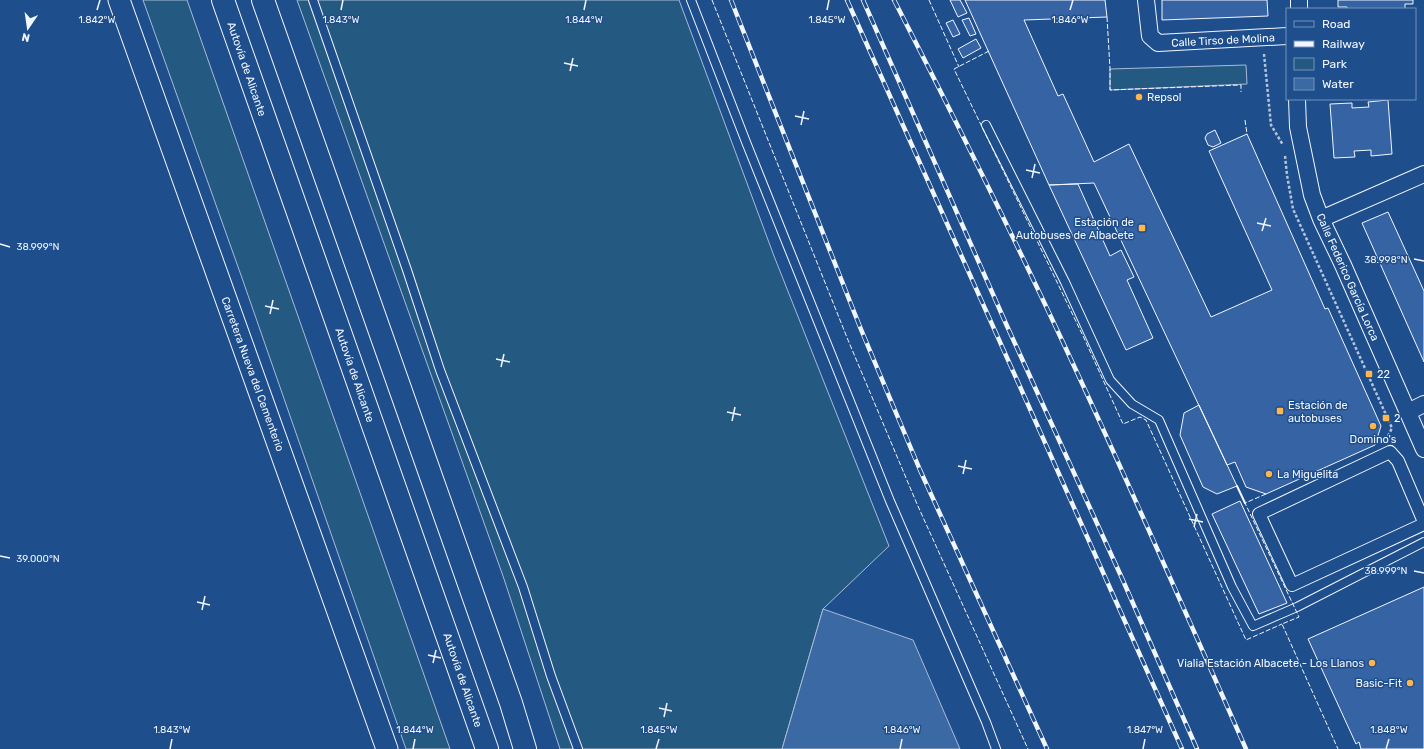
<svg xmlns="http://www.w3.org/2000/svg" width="1424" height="749" font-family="Rubik,sans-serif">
  <rect width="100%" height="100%" fill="#1f4e8c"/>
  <path fill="#245a82" stroke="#a8bbd7" d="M143,0H187L450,749H406L242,278Z
    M297,0H679L774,256L889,546L823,609L782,749H560L503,576Z
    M1246,65L1247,84L1110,90V69Z"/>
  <path fill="#3b69a3" stroke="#a8bbd7" d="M823,609L913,640L960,749H782Z"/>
  <path fill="#3563a3" stroke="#f2f6ff" d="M950,0H960L967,13L958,17Z
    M965,0H1105L1107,17L1024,20L1058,96L1063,94L1094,162L1129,144L1211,317L1272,290L1209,151L1247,134L1325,309L1328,308L1381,426L1375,445L1266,494L1246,487L1235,462L1227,465L1094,183L1049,185Z
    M1162,0H1267L1268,16L1162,20Z
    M1338,0H1413V4H1405V9H1347V7H1338Z
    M969,18L976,34L970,36L962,20Z
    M953,20L960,34L953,37L946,23Z
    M976,39L981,48L963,58L958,49Z
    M1388,100L1392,154L1371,156V150L1354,151L1355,157L1334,158L1330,104L1352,103V108L1369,107L1368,102Z
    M1215,130L1221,143L1213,147L1208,145L1205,138L1207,134Z
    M1078,184L1110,256L1121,250L1134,277L1127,280L1153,338L1126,350L1049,185Z
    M1388,212L1424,291V362L1362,223Z
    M1199,405L1237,486L1217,494L1203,487L1180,435L1184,413Z
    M1240,501L1287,603L1259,614L1212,514Z
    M1424,587V749H1361L1359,742L1356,744L1308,639Z"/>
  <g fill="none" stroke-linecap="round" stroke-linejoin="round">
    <defs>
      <path id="service" d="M313,0L407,270L440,370L523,587L551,676L578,749
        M691,0L746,142L890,501L986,722L996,749
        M986,125L1065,282L1110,380L1132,404L1159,420L1232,587L1253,626L1297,607L1424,542"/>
      <path id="pedestrian" d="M1424,522L1398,461L1390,452L1259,514L1292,585L1424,524"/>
      <path id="minor" d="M1146,0L1150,36L1158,43L1287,36
        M1299,0V9
        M1297,99L1298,127L1312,195L1321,219L1343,265L1424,449
        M1321,219L1424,174
        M1408,412L1424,404"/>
      <path id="tertiary" d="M119,0L387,749"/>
      <path id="motorway" d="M223,0L487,749
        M263,0L511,703L525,749"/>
    </defs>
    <use href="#service" stroke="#f2f6ff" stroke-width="10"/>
    <use href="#pedestrian" stroke="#f2f6ff" stroke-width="14"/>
    <use href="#minor" stroke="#f2f6ff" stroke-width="18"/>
    <use href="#tertiary" stroke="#f2f6ff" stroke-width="23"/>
    <use href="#motorway" stroke="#f2f6ff" stroke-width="24"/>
    <path stroke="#b3c4dc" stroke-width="2.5" stroke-dasharray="3 2" stroke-linecap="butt" d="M1264,54L1271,125L1283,145
      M1285,156L1287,175L1293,209L1392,428L1387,438"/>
    <use href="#service" stroke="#1f4e8c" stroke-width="8"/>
    <use href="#pedestrian" stroke="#1f4e8c" stroke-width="12"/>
    <use href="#minor" stroke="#1f4e8c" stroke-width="16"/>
    <use href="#tertiary" stroke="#1f4e8c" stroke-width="21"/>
    <use href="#motorway" stroke="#1f4e8c" stroke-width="22"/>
    <defs>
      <path id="rail" d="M731,0L860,327L920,470L1047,749
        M847,0L1182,749
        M863,0L1007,326L1121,576L1197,749
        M894,0C951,111 1007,223 1060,336C1124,472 1185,611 1246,749"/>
    </defs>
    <use href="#rail" stroke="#f2f6ff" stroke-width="4.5"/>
    <use href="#rail" stroke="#1f4e8c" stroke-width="3" stroke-dasharray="9" stroke-linecap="butt"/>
    <path stroke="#f2f6ff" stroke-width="1" stroke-dasharray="5 2" stroke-linecap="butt" d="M712,0L848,340L917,504L1028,749
      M929,0L959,67
      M1107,17L1110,69V90L1241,85V92
      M989,51L954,69L1084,338L1123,424L1140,417L1146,420L1246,640L1282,624
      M1245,120L1247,134
      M1266,494L1245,503L1299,617L1282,624L1338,749"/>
    <path stroke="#f2f6ff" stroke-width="2" d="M1237,486L1245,503"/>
  </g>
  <path fill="none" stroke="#f2f6ff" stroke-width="1.5" d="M97,10L100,0M341,10L343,0M584,10L586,0M827,10L829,0M1070,10L1073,0M564,63L578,66M570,71L573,58M795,116L809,119M801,125L804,111M1026,170L1040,173M1032,178L1035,164M1257,223L1271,226M1262,231L1266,218M0,244L10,247M1414,259L1424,261M265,306L279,309M270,314L273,300M496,359L510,362M501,367L504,354M727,412L741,415M732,421L735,407M958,466L972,469M963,474L966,460M1189,519L1203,522M1194,527L1197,514M0,556L10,558M1414,571L1424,573M197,602L210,605M202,610L205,596M428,655L441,658M433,663L436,650M659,708L672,711M664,717L667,703M170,749L172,739M413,749L415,739M656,749L659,739M900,749L902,739M1143,749L1145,739M1386,749L1389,739"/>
  <g fill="#ffb74d" stroke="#1f4e8c" stroke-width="1.5">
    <circle cx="1139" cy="97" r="4"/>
    <rect x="1138" y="224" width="8" height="8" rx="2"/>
    <rect x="1365" y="370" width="8" height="8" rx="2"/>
    <rect x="1276" y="407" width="8" height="8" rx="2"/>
    <rect x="1382" y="414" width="8" height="8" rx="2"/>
    <circle cx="1373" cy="426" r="4"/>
    <circle cx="1269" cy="474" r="4"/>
    <circle cx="1372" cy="663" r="4"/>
    <circle cx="1410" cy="683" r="4"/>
  </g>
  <g text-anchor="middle" stroke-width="3" stroke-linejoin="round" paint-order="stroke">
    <g font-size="11" fill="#f2f6ff" stroke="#1f4e8c">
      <text transform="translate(1223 40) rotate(-3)" y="4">Calle Tirso de Molina</text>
      <text transform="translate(247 69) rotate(71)" y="4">Autovía de Alicante</text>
      <text transform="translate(1348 277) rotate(66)" y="4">Calle Federico García Lorca</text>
      <text transform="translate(253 374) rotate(70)" y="4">Carretera Nueva del Cementerio</text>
      <text transform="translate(355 375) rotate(71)" y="4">Autovía de Alicante</text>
      <text transform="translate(463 680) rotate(71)" y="4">Autovía de Alicante</text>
    </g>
    <g font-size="11" fill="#f2f6ff" stroke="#1f4e8c" text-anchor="start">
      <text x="1147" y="101">Repsol</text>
      <text x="1134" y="226" text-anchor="end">Estación de<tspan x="1134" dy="13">Autobuses de Albacete</tspan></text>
      <text x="1377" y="378">22</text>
      <text x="1288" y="409">Estación de<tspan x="1288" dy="13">autobuses</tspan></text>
      <text x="1394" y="422">2</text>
      <text x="1373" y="443" text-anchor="middle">Domino's</text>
      <text x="1277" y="478">La Miguelita</text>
      <text x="1364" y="667" text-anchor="end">Vialia Estación Albacete - Los Llanos</text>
      <text x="1402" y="687" text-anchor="end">Basic-Fit</text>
    </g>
  </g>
  <g font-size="10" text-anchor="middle" fill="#f2f6ff" stroke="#1f4e8c" stroke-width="3" stroke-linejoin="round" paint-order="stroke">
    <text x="97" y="23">1.842°W</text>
    <text x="341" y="23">1.843°W</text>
    <text x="584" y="23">1.844°W</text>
    <text x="827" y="23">1.845°W</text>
    <text x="1070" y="23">1.846°W</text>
    <text x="38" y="250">38.999°N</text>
    <text x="1386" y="263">38.998°N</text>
    <text x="38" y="562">39.000°N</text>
    <text x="1386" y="574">38.999°N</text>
    <text x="172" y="733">1.843°W</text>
    <text x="415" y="733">1.844°W</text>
    <text x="659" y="733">1.845°W</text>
    <text x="902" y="733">1.846°W</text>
    <text x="1145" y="733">1.847°W</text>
    <text x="1389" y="733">1.848°W</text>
  </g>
  <rect x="1286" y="8" width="130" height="92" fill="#1f4e8c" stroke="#7391ba"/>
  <rect x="1294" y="21" width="20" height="6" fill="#1f4e8c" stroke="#7391ba"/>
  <text x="1322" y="28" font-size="12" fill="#f2f6ff">Road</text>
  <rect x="1294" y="41" width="20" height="6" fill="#f2f6ff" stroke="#7391ba"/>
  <text x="1322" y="48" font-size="12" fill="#f2f6ff">Railway</text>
  <rect x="1294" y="58" width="20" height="12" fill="#245a82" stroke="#7391ba"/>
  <text x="1322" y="68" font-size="12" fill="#f2f6ff">Park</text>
  <rect x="1294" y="78" width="20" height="12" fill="#3b69a3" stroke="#7391ba"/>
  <text x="1322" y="88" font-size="12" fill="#f2f6ff">Water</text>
  <g transform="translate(28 28) rotate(193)" stroke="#1f4e8c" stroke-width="3" paint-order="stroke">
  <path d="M0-3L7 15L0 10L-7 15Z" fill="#f2f6ff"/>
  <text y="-6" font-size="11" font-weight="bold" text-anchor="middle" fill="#f2f6ff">N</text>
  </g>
</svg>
